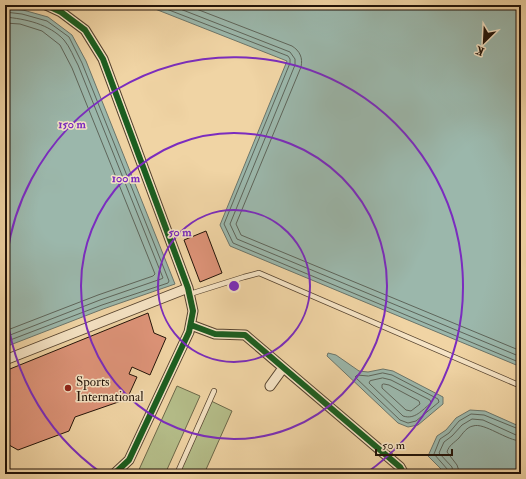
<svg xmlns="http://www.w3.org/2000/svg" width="526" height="479" font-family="'IM FELL Double Pica',serif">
  <rect width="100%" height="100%" fill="#f0d4a4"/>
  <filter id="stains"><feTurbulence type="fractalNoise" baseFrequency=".005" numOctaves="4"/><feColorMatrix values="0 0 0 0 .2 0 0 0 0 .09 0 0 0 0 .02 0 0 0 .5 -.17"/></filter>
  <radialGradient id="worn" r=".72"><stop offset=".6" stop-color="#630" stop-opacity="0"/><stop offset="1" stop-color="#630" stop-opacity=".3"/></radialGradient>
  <path fill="#b5be8a" stroke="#6c6849" d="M177,386L200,396L165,474H137Z
    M209,400L232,411L204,474H176Z"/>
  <path fill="#9bb7ab" stroke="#6b756a" d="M145,5H521V367L230,246L220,225L287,61Z
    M5,8L23,10L48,17L72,35L86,61L175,284L103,309L5,347Z
    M328,353L336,355L359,371L368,372L383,369L393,371L443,397V404L418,425L408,427L398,423L327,356Z
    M470,410L485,411L521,427V474H446L428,456L437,436L446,430L456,418Z"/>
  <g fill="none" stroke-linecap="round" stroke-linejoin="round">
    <path stroke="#5e655a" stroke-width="1" d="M156,5L288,56L290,59V63L224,224L233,243L521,363
      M170,5L290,52L295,59V65L230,224L237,239L521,357
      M186,5L292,46C300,51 303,58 301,67L236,224L241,235L521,351
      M5,12L22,14L47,21L69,37L82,63L169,281L168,283L102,305L5,342
      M5,17C26,19 49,24 64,40C70,47 74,58 78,65L163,278L161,279L100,300L5,337
      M5,23L20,24L42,31L60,45L72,68L155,274L153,276L98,295L5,331
      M383,373L392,375L438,399L439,402L416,421L408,423L400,420L355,377L357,375L368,376Z
      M383,378L391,380L430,400L431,403C422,410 415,420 403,416L369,383L370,381Z
      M384,384L389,385L419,401L420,404L411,411L406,410L382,388V385Z
      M448,474V470L434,454L440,439L449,433L459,421L471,414L484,415L521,430
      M453,474L452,467L439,453L444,442L452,436L462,425L472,419L483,420L516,435H521
      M460,474L457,465L447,452C449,445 454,443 459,438C463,433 467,427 473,426C484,422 507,441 521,441"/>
  </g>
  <path fill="#dd9378" stroke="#221308" d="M206,231L222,273L200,282L184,240Z
    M148,313L154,333L166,338L150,375L132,367L129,374L137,377L127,399L75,417L69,431L18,450L9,445L5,453V371Z"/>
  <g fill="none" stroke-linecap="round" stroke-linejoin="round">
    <defs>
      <path id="lane" d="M190,294L244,277L259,273L521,386
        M177,474L214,391"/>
      <path id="street" d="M46,5L61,12L85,30L103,59L188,288L193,311L189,332L129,460L114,474
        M191,325L215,334L245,335L400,467L404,474
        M5,360L188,288
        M270,386L283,368"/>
    </defs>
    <use href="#lane" stroke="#56432f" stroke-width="6"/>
    <use href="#street" stroke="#56432f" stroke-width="11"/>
    <use href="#lane" stroke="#f5e3c4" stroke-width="4.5"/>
    <use href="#street" stroke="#f5e3c4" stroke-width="9"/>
    <defs>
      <path id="cycleway" d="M46,5L61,12L85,30L103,59L188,288L193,311L189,332L129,460L114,474
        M191,325L215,334L245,335L400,467L404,474"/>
    </defs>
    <use href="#cycleway" stroke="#f5e3c4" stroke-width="8"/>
    <use href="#cycleway" stroke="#1b5e20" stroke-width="6"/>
  </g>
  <g fill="none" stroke="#7b2cbf" stroke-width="2">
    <circle cx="234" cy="286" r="76"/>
    <circle cx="234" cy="286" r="153"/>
    <path d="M103 474A229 229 0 0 1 5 288M5 284A229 229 0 1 1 365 474"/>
  </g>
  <circle fill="#8f2418" stroke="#f5e3c4" stroke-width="1.5" cx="68" cy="388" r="4"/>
  <g text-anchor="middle" stroke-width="3" stroke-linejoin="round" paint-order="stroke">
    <g font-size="13" fill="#221308" stroke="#f5e3c4" text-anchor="start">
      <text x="76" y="386">Sports<tspan x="76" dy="15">International</tspan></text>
    </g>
  </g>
  <circle cx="234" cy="286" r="6" fill="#7b2cbf" stroke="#f5e3c4" stroke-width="2"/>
  <g font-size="12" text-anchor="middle" font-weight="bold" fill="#7b2cbf" stroke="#f5e3c4" stroke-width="3" stroke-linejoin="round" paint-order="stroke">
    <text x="72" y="128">150 m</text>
    <text x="126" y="182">100 m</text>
    <text x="180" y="236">50 m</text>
  </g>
  <rect width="526" height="479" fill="none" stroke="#f0d4a4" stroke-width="20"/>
  <rect x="6" y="6" width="514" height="467" fill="none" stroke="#221308" stroke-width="2"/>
  <rect x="10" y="10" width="506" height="459" fill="none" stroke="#221308"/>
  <g transform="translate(484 42) rotate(204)" stroke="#f5e3c4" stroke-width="3" paint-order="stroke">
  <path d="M0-3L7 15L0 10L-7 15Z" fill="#221308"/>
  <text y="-6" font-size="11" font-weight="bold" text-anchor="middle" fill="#221308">K</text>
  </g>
  <path d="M376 449v6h76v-6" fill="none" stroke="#221308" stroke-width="2"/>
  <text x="382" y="449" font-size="12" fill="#221308" stroke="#f5e3c4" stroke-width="3" paint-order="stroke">50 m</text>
  <rect width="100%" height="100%" filter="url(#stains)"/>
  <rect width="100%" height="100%" fill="url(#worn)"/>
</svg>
